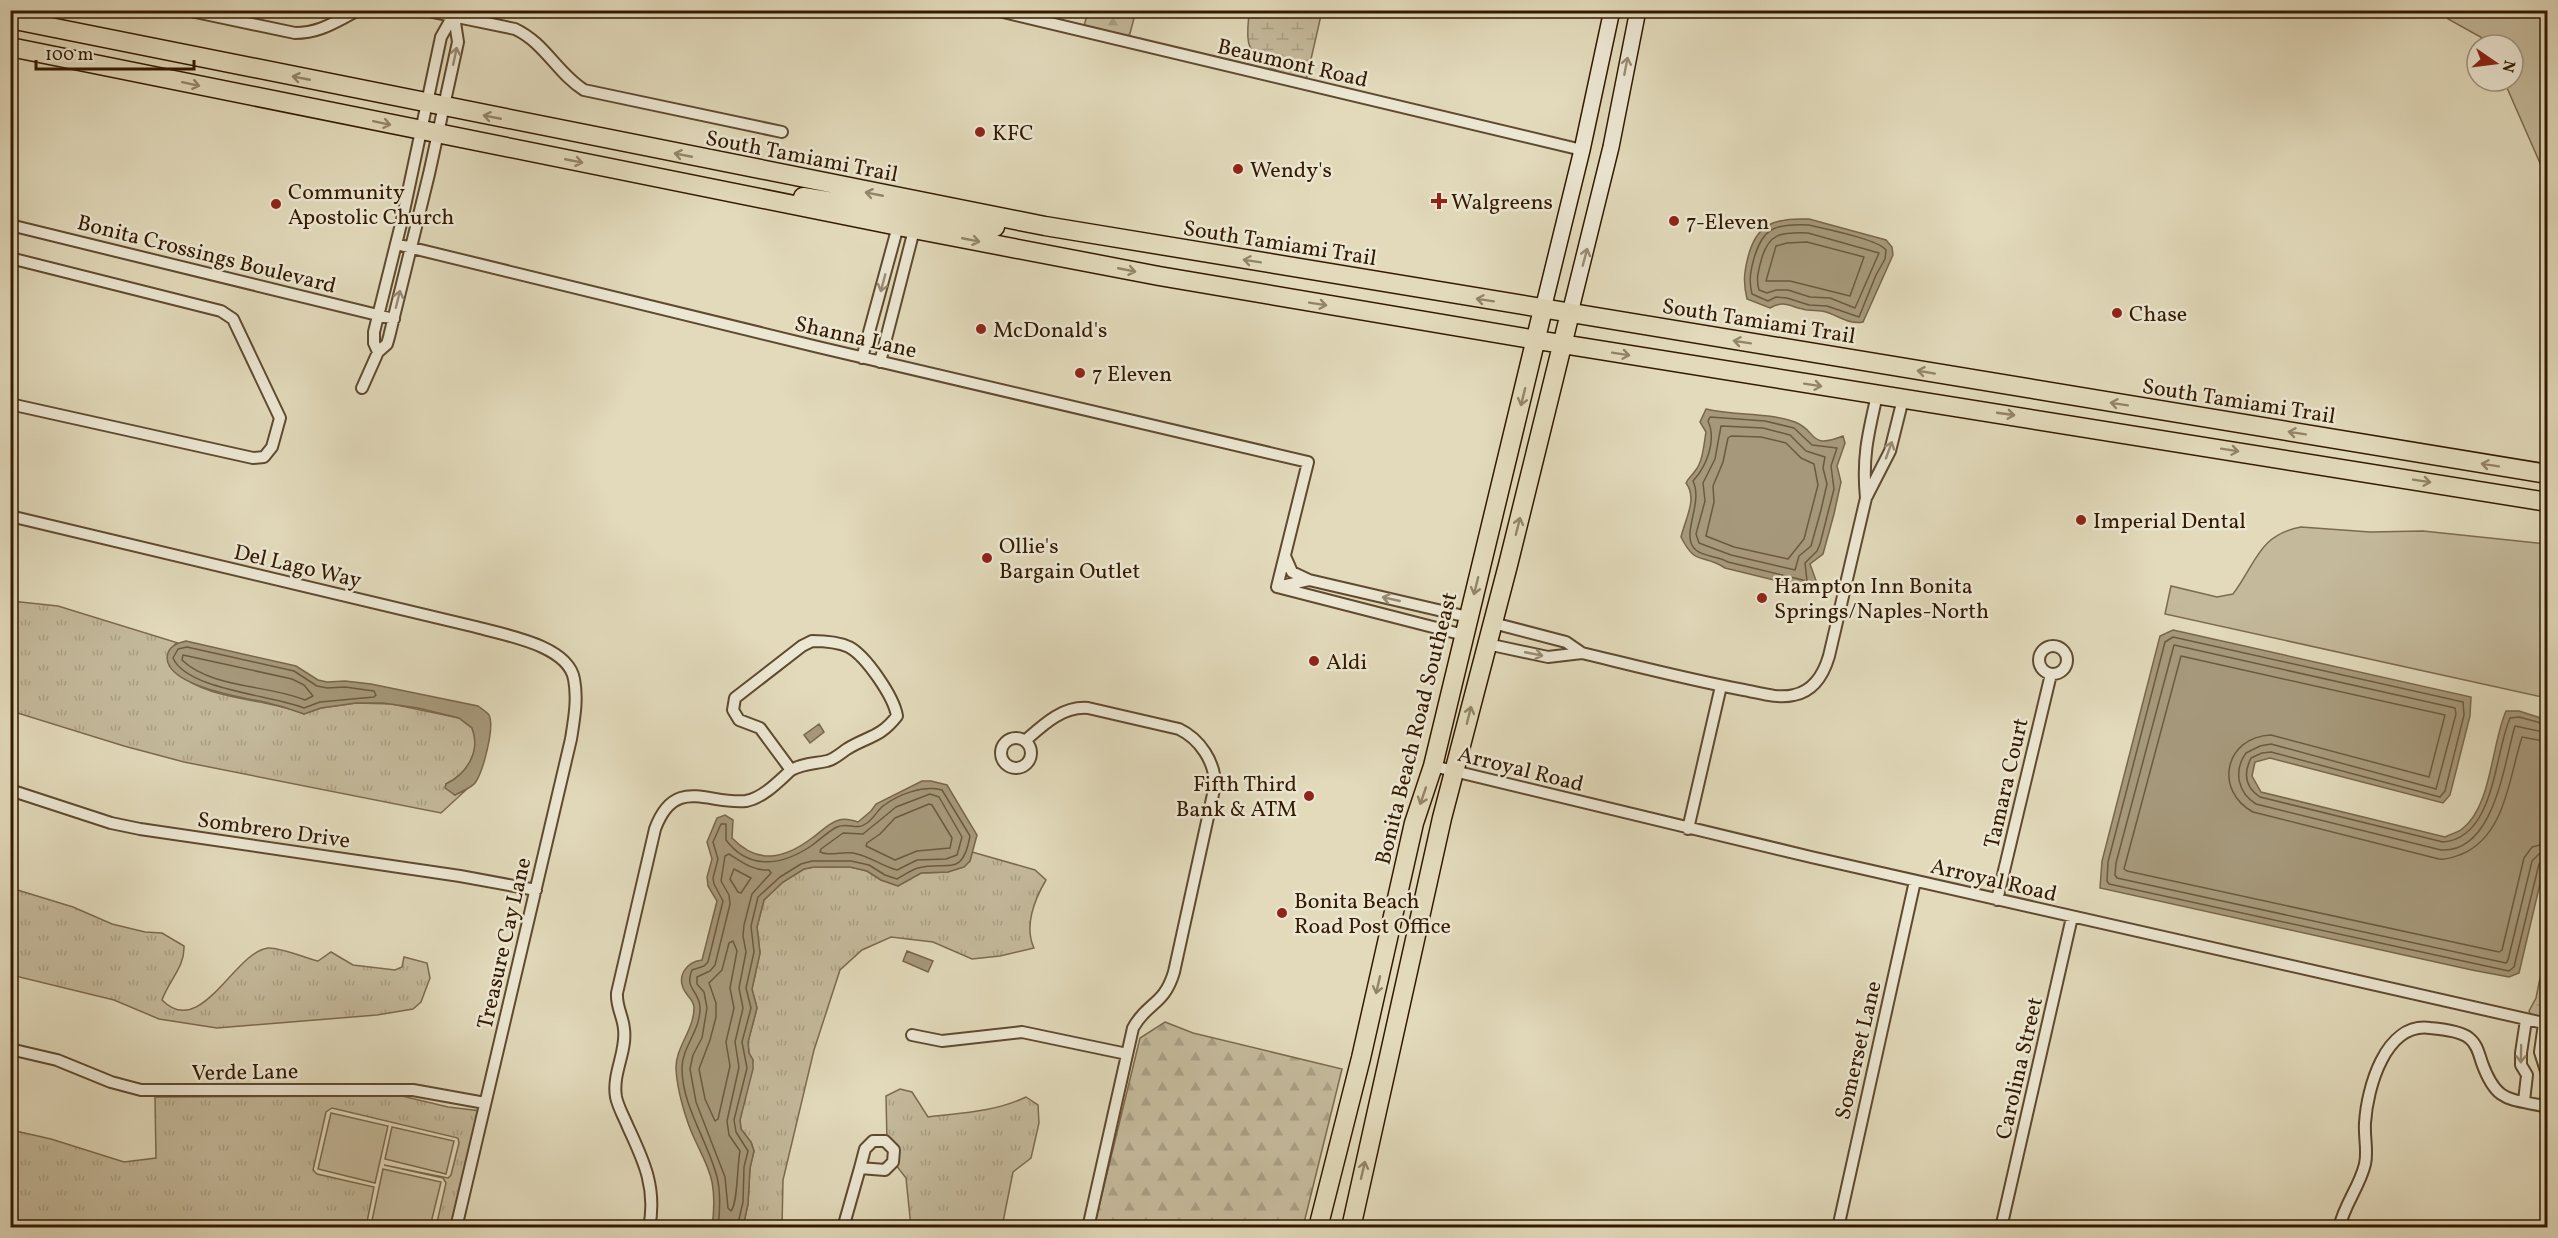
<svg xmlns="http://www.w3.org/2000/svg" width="2558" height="1238" font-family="Vollkorn,serif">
  <defs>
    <pattern id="grass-tufts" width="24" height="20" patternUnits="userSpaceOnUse" patternTransform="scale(1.5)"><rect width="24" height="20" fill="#c4b99b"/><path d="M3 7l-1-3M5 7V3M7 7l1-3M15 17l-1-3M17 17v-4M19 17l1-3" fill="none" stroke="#a99e84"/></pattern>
    <pattern id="forest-firs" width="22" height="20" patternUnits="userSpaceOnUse" patternTransform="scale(1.5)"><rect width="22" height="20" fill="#c4b99b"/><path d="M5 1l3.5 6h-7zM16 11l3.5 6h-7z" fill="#a99e84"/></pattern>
    <pattern id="wetland-marsh" width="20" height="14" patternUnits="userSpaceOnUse" patternTransform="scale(1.5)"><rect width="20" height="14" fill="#c4b99b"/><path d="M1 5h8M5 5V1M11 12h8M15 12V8" fill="none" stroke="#a99e84"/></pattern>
  </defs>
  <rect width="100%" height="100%" fill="#e2dabb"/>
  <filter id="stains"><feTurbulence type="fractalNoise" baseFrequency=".00333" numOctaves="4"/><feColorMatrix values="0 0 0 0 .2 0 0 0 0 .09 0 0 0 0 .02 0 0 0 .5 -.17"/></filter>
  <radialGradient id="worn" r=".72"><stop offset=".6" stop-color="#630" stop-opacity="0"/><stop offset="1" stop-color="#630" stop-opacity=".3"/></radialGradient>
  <path fill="url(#grass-tufts)" stroke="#7c6a4e" stroke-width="1.5" d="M11,601L58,606L178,643L175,644L177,673C211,702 264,697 304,714L321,708L356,703L392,704L459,718L472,728C482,752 467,773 446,784L455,795L467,789L441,813L184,762L124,746L11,711Z
    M972,852L1035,870L1046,880C1034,900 1024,927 1034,948L1000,956L972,959L933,942L891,937L862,950L840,970L814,1050L783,1180L782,1227H743L748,1204L750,1168L754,1151L751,1142L741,1129L740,1120L753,1060L749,1053L748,1042L757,1008L752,989L760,953L757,927L764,900L783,882L804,869L814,867H850L867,871L881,880L898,886L921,873L948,872L970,861Z
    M11,888L73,907L112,924L145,932L162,933L184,946C185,967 169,980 162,1000C201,1040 234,952 268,948C279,947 306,958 318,961L331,952L353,965L395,970L402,967L404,957L427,963L430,978L421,1002L413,1009L377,1015L217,1028L159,1019L114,1000L11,975Z
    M900,1089L912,1092L928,1117C961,1113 995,1112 1026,1097L1038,1105L1039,1123L1031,1158L1013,1172L1002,1227H911L906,1178L892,1160L887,1142L886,1096Z
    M402,1096L448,1107L481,1111L455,1227H436L446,1183L443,1178L384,1165L448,1178L451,1175L459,1143L458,1138L332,1108L326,1112L313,1170L317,1174L374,1187L366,1227L11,1228V1130L51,1139L124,1162L156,1158L155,1097Z"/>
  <path fill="url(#forest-firs)" stroke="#7c6a4e" stroke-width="1.5" d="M1088,11H1136L1129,37L1084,26Z
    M1165,1022L1193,1033L1342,1069L1303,1227H1094L1140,1038Z"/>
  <path fill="url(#wetland-marsh)" stroke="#7c6a4e" stroke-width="1.5" d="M1249,11H1322L1306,81C1287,76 1255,65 1249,44C1246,34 1249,20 1249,11Z
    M2547,944V1059L2543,1037L2529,1011L2536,998Z"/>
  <path fill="#c4b99b" stroke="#7c6a4e" stroke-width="1.5" d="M2444,11H2547V179L2504,81H2513V45H2488L2486,40L2448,19Z
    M2301,527L2370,532L2423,531L2547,544V698L2165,614L2171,586L2217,597L2233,594C2256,564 2258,535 2301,527Z
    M331,1113L388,1126L375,1183L318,1169Z
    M392,1127L454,1141L446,1174L385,1159Z
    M383,1169L441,1182L430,1227L380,1228L371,1225Z"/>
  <path fill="#a6997b" stroke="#78664a" stroke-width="1.5" d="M1809,219L1886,240L1892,247L1893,255L1863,322C1850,325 1839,316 1826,312C1820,310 1813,311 1807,310C1792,308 1784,299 1770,308L1747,299C1743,282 1744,273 1748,257C1757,222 1776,218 1809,219Z
    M1706,409C1735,416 1766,412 1795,422C1818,431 1808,450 1843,436L1845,443L1837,466L1841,482L1834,514L1823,554L1810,564L1818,586L1810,589L1725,568C1702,553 1696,567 1681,537C1685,519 1698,499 1686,483C1689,477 1692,476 1695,471C1703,462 1704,443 1706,432L1700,422Z
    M2173,630L2471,697L2470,716L2450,795L2443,803L2270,758L2255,762L2252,776L2261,792L2445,837C2450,834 2457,833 2462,829C2492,806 2491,745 2506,711H2519L2547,720V854L2519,973L2509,977L2472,970L2100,888L2102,861L2160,636Z
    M186,641L296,666L318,680L327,682L345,681L371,684L478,706C482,709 486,711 489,715C495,727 483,772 475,783C470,789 461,791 455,795L445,788L446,784C467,774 481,751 472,728L459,718L418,708L383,703H356L321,708L304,714C291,709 278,705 264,702C245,698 158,685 168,653C171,645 178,643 186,641Z
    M819,724L824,732L810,743L804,735Z
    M922,781H931L947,785L977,835L970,861L964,867L948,872L921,873L898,886L881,880L867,871L850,867H814L804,869L783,882L764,900L757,927L760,953L752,989L757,1008L748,1042L749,1053L753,1060V1069L740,1120L741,1129L751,1142L754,1151L750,1168L748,1204L743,1227H712C714,1212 715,1197 712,1182C709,1167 701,1153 695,1140C686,1121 677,1090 676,1069C675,1048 694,1030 694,1008C694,1001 690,999 686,993C675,977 686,962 702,960L717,901L708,886L707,877L712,859L707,842L717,818L725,815L733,820L732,838C758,865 784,859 812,838C821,832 828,823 839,820C845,818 852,820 858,822L871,811L876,804Z
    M907,951L933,961L928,972L903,961Z"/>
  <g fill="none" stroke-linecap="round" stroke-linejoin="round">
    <path stroke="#6c5a3e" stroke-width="1.5" d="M1809,225C1825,229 1877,239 1886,250L1885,259L1876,275L1859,317L1827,306L1809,305L1787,298L1776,297L1768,301L1752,294C1749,282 1750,274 1753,262C1762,227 1774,224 1809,225Z
      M1808,233L1879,253L1855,308L1830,298L1810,297L1788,290H1776L1767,293L1759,290C1756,279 1758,272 1761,261C1768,233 1781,232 1808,233Z
      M1807,242L1864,257L1850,296L1790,281H1766L1776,246L1787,243Z
      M1710,417L1765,421L1794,428L1812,445L1837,448L1831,466L1834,489L1820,544L1817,551L1805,563L1807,581L1728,562C1718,556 1704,557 1696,550C1679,536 1704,504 1693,481C1706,467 1717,441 1708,421Z
      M1721,426L1763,428L1790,435L1806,451L1825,457L1823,468L1827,484L1821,510L1811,546L1799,556L1795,570L1731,555L1699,543L1696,534L1705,501L1703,483L1715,459Z
      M1731,436L1761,437L1786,443L1801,458L1814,464L1818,485L1804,539L1788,559L1734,547L1706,536L1714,502L1713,486L1723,462L1728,438Z
      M187,647L294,671L317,686L327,688L345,687L374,691L376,695L374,697L320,702L304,708C272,695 187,690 173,658L178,649Z
      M183,655L292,679L304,685L313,696L305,700C268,685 211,688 182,660Z
      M2548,725L2519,717L2510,718C2494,755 2495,838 2443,842L2260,797C2245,787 2243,774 2251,758L2262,753L2271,752L2440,797L2445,791L2464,715L2463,702L2173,637L2165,642L2108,862L2107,881L2109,884L2509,971L2514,967L2539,864L2548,860
      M2548,733L2515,726C2504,762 2495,853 2441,850L2256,804C2238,793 2233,771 2246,753L2260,746L2271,744L2436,789L2456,714L2455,708L2174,645L2116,863L2115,875L2117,878L2506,963L2508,960L2532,861L2539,854L2548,852
      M2548,742L2522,737C2509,777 2506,835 2462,854C2454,857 2448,860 2439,859L2253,812C2214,791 2224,737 2271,735L2429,777L2445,715L2181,656L2124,869L2127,871L2499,952L2502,950L2524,858L2532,847L2548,843
      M930,794L939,797L962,837L957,855L946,859L917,860L897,870C881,866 870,856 853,853C842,851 830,857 820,852L821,849L843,833L863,834L896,807Z
      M929,804L932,805L952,838L950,848L917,851L895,860L866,846L867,843L880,834L895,818Z
      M729,854C742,862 753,871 769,870L771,873L752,894L744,925L743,936L746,952L739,988L743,1008L735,1042L739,1067L727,1121L729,1135L740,1151C737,1165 738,1203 731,1211L728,1208L725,1177L696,1102L690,1069L693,1055L702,1038L707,1008L704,992L697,984V977L710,971L715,965L730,904L729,895L721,881L725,856Z
      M734,869L751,878L741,893L738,892L730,879Z
      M733,941L737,951L730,988L734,1008L726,1042L730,1066L718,1119L715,1121L705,1099L699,1069L710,1040L716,1017V1003L709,983L722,970L729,943Z
      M718,1228C720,1211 721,1193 717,1177C708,1141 682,1107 682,1068C682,1047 701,1030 700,1007C699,990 684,989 692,970L704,966L708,962L723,901L714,884L713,878L718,859L713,842L721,824H726V840C749,871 783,865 811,846C820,840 827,832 837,827C848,822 857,831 867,823C874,818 877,811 883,806C899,794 923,785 942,790L970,836C962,879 948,860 918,868C911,870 904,875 897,879L885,875L869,865L851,861H812L801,864L780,877L758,897L751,926L754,952L746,988L751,1008L742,1042L747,1068L734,1120L736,1132L748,1151L744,1167L743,1202L737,1228"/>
    <defs>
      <path id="minor" d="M186,10L295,33C321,33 336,21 359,10
        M423,10L515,29C545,43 557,73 584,90L782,132
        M995,10L1582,150
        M10,225L394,319
        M396,244L818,347L1308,462L1277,587
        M10,258L221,311L233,319L280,418L272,447L264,457L253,458L10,404
        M378,352L374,343V332L402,220L441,37L454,14
        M862,358L898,226
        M880,362L914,230
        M362,388L378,352L387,344L389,337L429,174L458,42L454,16
        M1866,498C1862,458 1868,434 1877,395
        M10,516L476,627C504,635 568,645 574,679C578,699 574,720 571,739L456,1228
        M1285,556L1292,572L1309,580
        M1277,587L1309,580L1468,617
        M1277,587L1464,635
        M1493,623L1566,642L1582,653C1636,666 1690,680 1744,690C1760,693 1778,699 1794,695C1814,691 1824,673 1829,656L1866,498L1890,451L1903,399
        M812,641C824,641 838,642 849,647C866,656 894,697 897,716C880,738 868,736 847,749C841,753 835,759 827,761C813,764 804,763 791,770L760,728L739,720L733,710L735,698L802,646Z
        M1487,644L1548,657L1582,653
        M2039 660a14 14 0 1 1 28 0a14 14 0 1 1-28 0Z
        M1001 753a15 15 0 1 1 30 0a15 15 0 1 1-30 0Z
        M1026,740C1044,724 1063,706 1088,708L1179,729C1200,739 1215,762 1215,785L1174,972C1164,1006 1147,1002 1133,1028L1088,1228
        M1433,766L1811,857L2548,1024
        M10,790L111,823L140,829L460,876L536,890
        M1688,829L1721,686
        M1997,900L2051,674
        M2544,1024L2540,1052L2548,1077
        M912,1035L942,1041L1022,1032L1127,1054
        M10,1049L57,1060L111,1082L141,1090H413L485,1103
        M2524,1101L2527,1075L2521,1065V1053L2526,1020
        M2545,1106L2548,1090
        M873,1141H885L894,1150L893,1162L885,1170L860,1168L865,1149Z
        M649,1228C657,1189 644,1161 628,1127C624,1117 618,1107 616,1097C612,1073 627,1052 624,1029C623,1016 616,1007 617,993L655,829C675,775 708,805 746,801C763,798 779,781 791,770
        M843,1228L860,1168
        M1838,1228L1915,881
        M2001,1228L2072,917
        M2339,1228C2344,1205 2360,1186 2365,1164C2368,1151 2364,1137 2365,1123C2367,1089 2385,1022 2430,1028C2441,1029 2461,1031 2469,1038C2477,1044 2479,1054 2482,1063C2497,1104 2509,1098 2548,1107"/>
      <path id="secondary" d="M1543,309L1582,150L1612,10
        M1570,313L1611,147L1638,10"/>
      <path id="primary" d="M10,19L1045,226L2548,474
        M10,47L898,226L1159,276L1537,340L2548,502
        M803,197L888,211H897L913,202
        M904,223L918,218L995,227
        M1318,1228L1361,1058L1414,823L1433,766L1543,309
        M1351,1228L1442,818L1508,565L1570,313"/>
    </defs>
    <use href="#minor" stroke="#5f4a2f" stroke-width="14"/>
    <use href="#secondary" stroke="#331a00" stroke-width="18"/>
    <use href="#primary" stroke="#331a00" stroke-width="21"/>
    <use href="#minor" stroke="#ece7d3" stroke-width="10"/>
    <use href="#secondary" stroke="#ece7d3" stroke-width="15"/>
    <use href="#primary" stroke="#e2dabb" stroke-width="18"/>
  </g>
  <defs><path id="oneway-shaft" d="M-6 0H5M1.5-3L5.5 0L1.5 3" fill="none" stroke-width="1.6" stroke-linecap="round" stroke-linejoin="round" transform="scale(1.5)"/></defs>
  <g stroke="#998b74">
    <use href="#oneway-shaft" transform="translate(455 56) rotate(-78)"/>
    <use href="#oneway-shaft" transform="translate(1626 66) rotate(-79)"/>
    <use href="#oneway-shaft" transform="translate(1585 257) rotate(-75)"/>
    <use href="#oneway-shaft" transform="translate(883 283) rotate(105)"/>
    <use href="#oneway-shaft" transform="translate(398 299) rotate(-76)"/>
    <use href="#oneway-shaft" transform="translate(1889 450) rotate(-70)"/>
    <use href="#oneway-shaft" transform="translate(1391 599) rotate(-167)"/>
    <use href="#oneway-shaft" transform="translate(1534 654) rotate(11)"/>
    <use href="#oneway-shaft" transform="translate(2521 1054) rotate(91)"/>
  </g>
  <g stroke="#938467">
    <use href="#oneway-shaft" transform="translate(301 78) rotate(-169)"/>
    <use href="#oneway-shaft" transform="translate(191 84) rotate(12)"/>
    <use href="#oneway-shaft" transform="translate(492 117) rotate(-169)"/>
    <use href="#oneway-shaft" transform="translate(382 123) rotate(12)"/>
    <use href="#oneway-shaft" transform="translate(683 155) rotate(-169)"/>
    <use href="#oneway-shaft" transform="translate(574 161) rotate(11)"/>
    <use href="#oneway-shaft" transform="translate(874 194) rotate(-169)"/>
    <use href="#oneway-shaft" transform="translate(971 240) rotate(11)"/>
    <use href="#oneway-shaft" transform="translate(1252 261) rotate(-171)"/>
    <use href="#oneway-shaft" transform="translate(1127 270) rotate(11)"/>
    <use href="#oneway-shaft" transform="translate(1485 300) rotate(-171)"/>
    <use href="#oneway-shaft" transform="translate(1318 304) rotate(9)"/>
    <use href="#oneway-shaft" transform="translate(1742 342) rotate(-171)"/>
    <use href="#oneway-shaft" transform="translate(1621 354) rotate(9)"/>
    <use href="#oneway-shaft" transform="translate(1926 372) rotate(-170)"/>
    <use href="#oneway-shaft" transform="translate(1813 385) rotate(9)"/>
    <use href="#oneway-shaft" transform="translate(1523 397) rotate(104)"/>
    <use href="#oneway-shaft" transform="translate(2119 404) rotate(-171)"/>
    <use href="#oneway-shaft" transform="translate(2006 414) rotate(8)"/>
    <use href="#oneway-shaft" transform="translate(2297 433) rotate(-171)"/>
    <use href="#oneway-shaft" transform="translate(2230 450) rotate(9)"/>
    <use href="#oneway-shaft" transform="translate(2490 465) rotate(-171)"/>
    <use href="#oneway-shaft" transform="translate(2422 481) rotate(9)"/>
    <use href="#oneway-shaft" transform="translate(1518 526) rotate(-76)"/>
    <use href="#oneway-shaft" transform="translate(1476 586) rotate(104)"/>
    <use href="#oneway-shaft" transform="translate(1469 715) rotate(-76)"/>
    <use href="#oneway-shaft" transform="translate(1423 796) rotate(109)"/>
    <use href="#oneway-shaft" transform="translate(1378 985) rotate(103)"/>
    <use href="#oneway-shaft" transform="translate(1363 1170) rotate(-77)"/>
  </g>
  <g fill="#8f2418" stroke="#ece7d3" stroke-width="2">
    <circle cx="980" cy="132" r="6"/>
    <circle cx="1238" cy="169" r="6"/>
    <path d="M1436 192h6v6h6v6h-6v6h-6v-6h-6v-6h6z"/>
    <circle cx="276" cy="204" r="6"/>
    <circle cx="1674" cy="221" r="6"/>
    <circle cx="2117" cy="313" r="6"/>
    <circle cx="981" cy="329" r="6"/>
    <circle cx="1080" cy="373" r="6"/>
    <circle cx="2081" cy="520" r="6"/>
    <circle cx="987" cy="558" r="6"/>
    <circle cx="1762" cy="598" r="6"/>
    <circle cx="1314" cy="661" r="6"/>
    <circle cx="1309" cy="796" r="6"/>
    <circle cx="1282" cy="913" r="6"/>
  </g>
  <g text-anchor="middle" stroke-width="5" stroke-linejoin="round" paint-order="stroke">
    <g font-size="22" fill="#331a00" stroke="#ece7d3">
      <text transform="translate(1293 62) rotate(13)" y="8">Beaumont Road</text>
      <text transform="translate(802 155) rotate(11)" y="8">South Tamiami Trail</text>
      <text transform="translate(1280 242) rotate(9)" y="8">South Tamiami Trail</text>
      <text transform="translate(207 253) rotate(14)" y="8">Bonita Crossings Boulevard</text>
      <text transform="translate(1759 320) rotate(9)" y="8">South Tamiami Trail</text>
      <text transform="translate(856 336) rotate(13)" y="8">Shanna Lane</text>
      <text transform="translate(2239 400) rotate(9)" y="8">South Tamiami Trail</text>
      <text transform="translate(298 565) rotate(13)" y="8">Del Lago Way</text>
      <text transform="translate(1415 728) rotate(-76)" y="8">Bonita Beach Road Southeast</text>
      <text transform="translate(1521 768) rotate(14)" y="8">Arroyal Road</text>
      <text transform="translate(2005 783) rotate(-77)" y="8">Tamara Court</text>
      <text transform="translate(274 829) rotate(8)" y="8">Sombrero Drive</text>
      <text transform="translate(1994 879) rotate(13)" y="8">Arroyal Road</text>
      <text transform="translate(503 943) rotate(-77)" y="8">Treasure Cay Lane</text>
      <text transform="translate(1857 1050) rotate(-77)" y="8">Somerset Lane</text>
      <text transform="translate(2018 1068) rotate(-77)" y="8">Carolina Street</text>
      <text transform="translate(245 1071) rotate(-1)" y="8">Verde Lane</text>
    </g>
    <g font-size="22" fill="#331a00" stroke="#ece7d3" text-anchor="start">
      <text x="992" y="140">KFC</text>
      <text x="1250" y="177">Wendy's</text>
      <text x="288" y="199">Community<tspan x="288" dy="25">Apostolic Church</tspan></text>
      <text x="1451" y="209">Walgreens</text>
      <text x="1686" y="229">7-Eleven</text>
      <text x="2129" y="321">Chase</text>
      <text x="993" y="337">McDonald's</text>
      <text x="1092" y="381">7 Eleven</text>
      <text x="2093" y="528">Imperial Dental</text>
      <text x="999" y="553">Ollie's<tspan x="999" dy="25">Bargain Outlet</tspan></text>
      <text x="1774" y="593">Hampton Inn Bonita<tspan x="1774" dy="25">Springs/Naples-North</tspan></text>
      <text x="1326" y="669">Aldi</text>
      <text x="1297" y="791" text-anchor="end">Fifth Third<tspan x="1297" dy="25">Bank &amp; ATM</tspan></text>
      <text x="1294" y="908">Bonita Beach<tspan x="1294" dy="25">Road Post Office</tspan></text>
    </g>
  </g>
  <rect width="2558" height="1238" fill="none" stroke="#e2dabb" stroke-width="36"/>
  <rect x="12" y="12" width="2534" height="1214" fill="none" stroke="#331a00" stroke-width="3"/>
  <rect x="18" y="18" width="2522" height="1202" fill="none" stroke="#331a00" stroke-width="1.5"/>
  <g transform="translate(2495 63) rotate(104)"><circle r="28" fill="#ece7d3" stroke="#a2957f" stroke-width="1.5"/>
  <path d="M0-4.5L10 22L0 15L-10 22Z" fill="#8f2418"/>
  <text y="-9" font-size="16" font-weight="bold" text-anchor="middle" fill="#331a00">N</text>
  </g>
  <path d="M36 60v9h158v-9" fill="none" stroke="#331a00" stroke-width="3"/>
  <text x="45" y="60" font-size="18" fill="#331a00" stroke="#ece7d3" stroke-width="4.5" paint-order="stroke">100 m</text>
  <rect width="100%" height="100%" filter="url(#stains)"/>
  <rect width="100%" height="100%" fill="url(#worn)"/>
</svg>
